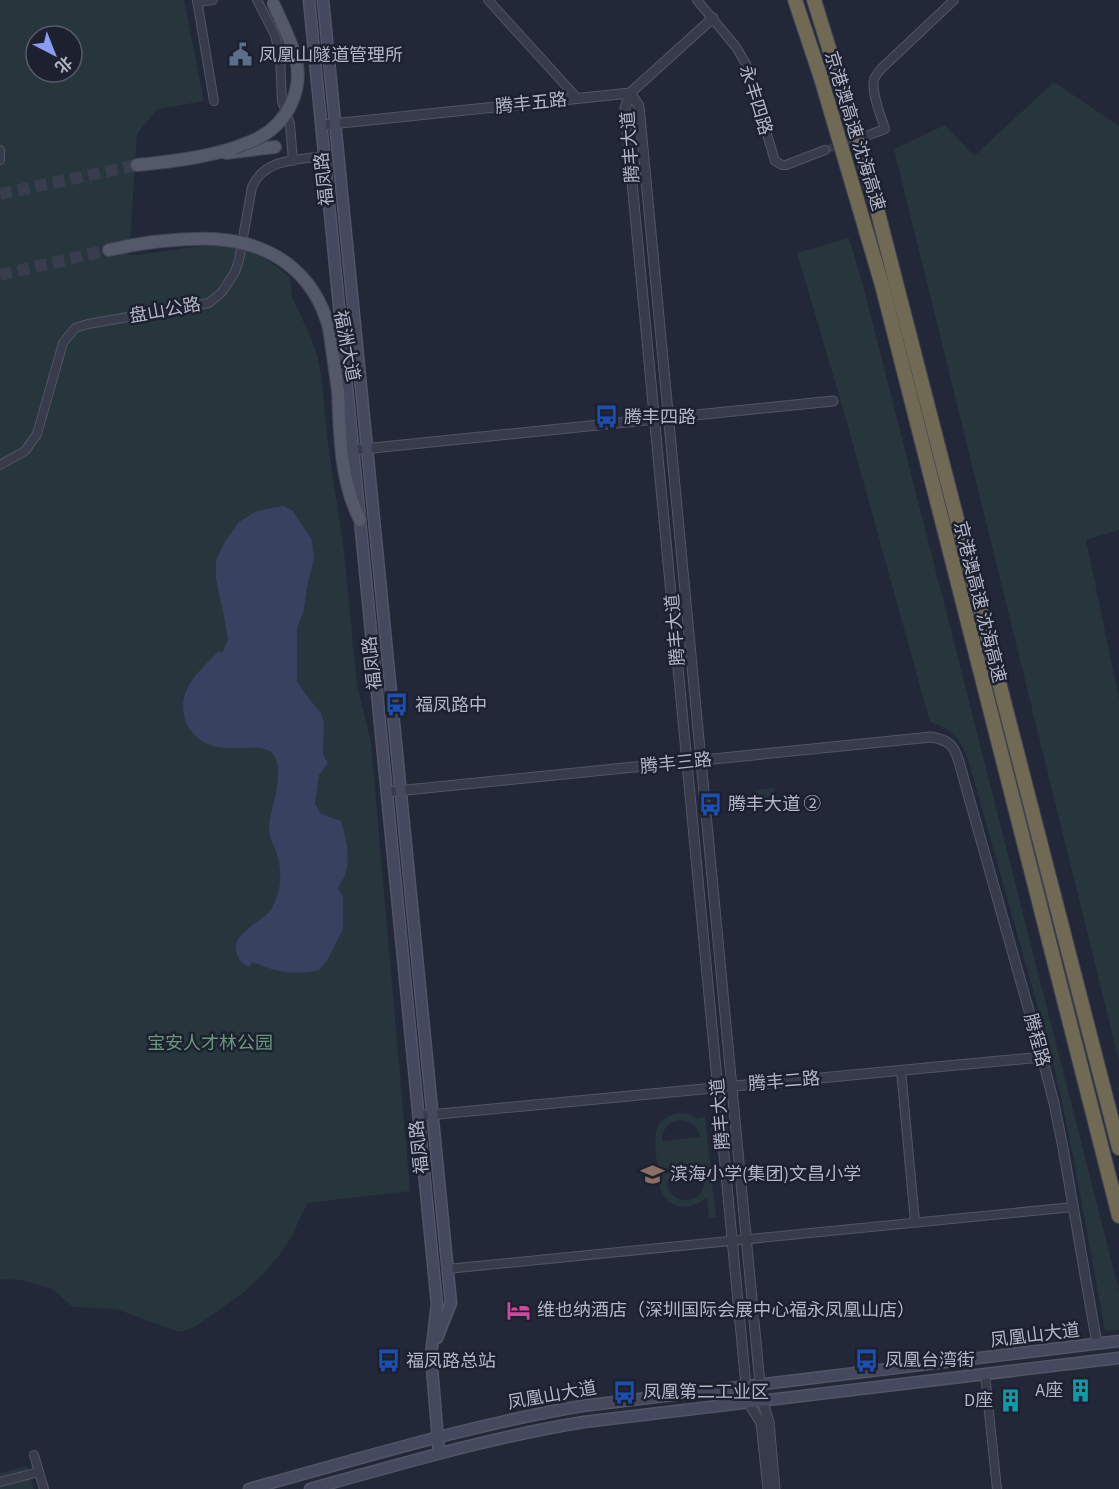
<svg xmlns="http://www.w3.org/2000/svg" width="1119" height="1489" font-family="'Source Sans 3','Noto Sans SC',sans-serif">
  <rect width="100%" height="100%" fill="#232839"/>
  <path fill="#26363c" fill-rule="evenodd" d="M0,0H184L204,101L157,109L137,134L129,255C168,254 217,236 255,253C268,259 278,268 290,277L292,297L311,338L317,355L321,374L328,444L344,551L357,685L371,743L410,1191L307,1203L292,1236L278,1257L262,1275L244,1292L195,1327L179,1332L116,1309L73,1307L52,1289L21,1280L0,1279ZM36,36H72V72H36Z
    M1054,82L1119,126V530L1086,540L1119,699V1061L894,149L945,125L974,156Z
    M849,238L864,289L1119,1291V1330L1105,1331C1088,1239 1073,1146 1051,1054L968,759C960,738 951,729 930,722L846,419L797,253Z
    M774,788L775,805L757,807L756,790Z
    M681,1113L688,1114L698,1119L705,1117L716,1217L709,1218L707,1197C693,1210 669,1212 661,1190C658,1182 658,1172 657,1163C654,1139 651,1116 681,1113ZM681,1120C691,1121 698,1127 700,1137L662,1141C662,1129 669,1121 681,1120ZM704,1179C707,1203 673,1209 666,1183Z
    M27,1466L34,1489H0V1473Z"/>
  <path fill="#374160" d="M283,506L293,511L312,540L314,559L307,587L304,610L297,628V681L306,695L321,713L324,723L323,754L328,763L319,775L315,803L321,814L341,821C346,837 351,858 345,875C343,879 340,884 338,888L343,897V929L327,961L319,970C293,976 278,972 253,962L249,967C242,963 239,961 237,954C230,935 256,925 267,914C271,911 274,904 276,899C282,886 281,867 277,854C274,846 269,837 269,828C269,816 274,804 276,792C278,781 281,761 272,753C258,740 221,758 198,738C191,732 186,725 184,716C178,688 201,669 219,651L222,653L228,640L226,626L216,579V561L224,543L239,522L257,511Z"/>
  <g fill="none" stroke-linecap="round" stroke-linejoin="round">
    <path stroke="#383d4e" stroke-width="8" stroke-dasharray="8 4" stroke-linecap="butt" d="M825,150L859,139"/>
    <path stroke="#383d4e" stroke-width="12" stroke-dasharray="12 6" stroke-linecap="butt" d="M0,194L137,165
      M0,275L109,250"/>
    <defs>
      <path id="minor" d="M197,0L214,101
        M257,0L275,35L280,55L282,101L290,124L293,161
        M488,0L578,99
        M697,0L736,47L746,64L775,161L782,165H786L825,150
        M197,2L213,0
        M866,136L885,129C881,116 871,93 874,80C875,75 879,72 882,68L954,0
        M0,150V160
        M0,465L25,451L37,434L63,343L75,328L88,324L209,303L222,292L235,272L239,260L252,187C265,158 297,160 324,156
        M901,1070L915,1222
        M447,1269L1073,1207
        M985,1374L997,1489
        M34,1455L44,1489
        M0,1482L39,1472"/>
      <path id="tertiary" d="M630,93L625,108L746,1386L748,1402L761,1423L768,1489
        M630,93L639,106L760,1384L762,1400L769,1422L775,1489
        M322,125L630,93L713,18
        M353,450L833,401
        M387,792L931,737C949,740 954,745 959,762L1042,1057L1054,1103L1063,1148L1097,1344
        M418,1116L1042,1057"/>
      <path id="secondary" d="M309,0L437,1304L431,1355L439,1453
        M323,0L451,1303L437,1338
        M249,1489C359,1459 469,1425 582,1406L1119,1341
        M310,1489C401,1464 491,1437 584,1422L1119,1358"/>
      <path id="primary" d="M226,153L275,147
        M137,165C170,162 203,158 234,148
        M109,250C144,242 178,238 214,239
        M338,391C340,436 340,480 360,520"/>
      <path id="motorway" d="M795,0L821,78L882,285L1119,1216
        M814,0L868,174L1119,1148"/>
    </defs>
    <use href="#minor" stroke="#525565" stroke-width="10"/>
    <use href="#tertiary" stroke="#525565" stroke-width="11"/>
    <use href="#secondary" stroke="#525565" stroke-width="13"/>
    <use href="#primary" stroke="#404453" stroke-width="14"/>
    <use href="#motorway" stroke="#3f4252" stroke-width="16"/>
    <use href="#minor" stroke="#373b4a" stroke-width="8"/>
    <use href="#tertiary" stroke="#373b4a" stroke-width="9"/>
    <use href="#secondary" stroke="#45495d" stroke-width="10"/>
    <use href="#primary" stroke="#54596a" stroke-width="12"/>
    <use href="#motorway" stroke="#706a54" stroke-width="14"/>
    <defs>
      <path id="primary-bridge" d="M234,148C243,144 252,142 260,137C288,122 303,90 296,59C291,40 281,21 273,3
        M214,239C271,242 314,272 329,328L338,391"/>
    </defs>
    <use href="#primary-bridge" stroke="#404453" stroke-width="14" stroke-linecap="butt"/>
    <use href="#primary-bridge" stroke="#54596a" stroke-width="12"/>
  </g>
  <defs>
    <symbol id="civic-bare" viewBox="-9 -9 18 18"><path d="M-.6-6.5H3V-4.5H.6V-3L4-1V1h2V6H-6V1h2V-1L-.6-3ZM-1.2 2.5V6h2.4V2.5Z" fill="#5c6f8a" stroke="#1c202f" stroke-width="2.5" paint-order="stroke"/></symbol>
    <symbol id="bus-bare" viewBox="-9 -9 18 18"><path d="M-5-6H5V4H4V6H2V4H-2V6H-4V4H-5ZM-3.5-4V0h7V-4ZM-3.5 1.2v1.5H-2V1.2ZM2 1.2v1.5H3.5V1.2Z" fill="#1a4fb4" stroke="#1c202f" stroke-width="2.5" paint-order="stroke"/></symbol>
    <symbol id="school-bare" viewBox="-9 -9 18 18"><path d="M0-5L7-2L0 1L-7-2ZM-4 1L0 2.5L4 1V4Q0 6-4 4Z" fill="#8d6e63" stroke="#1c202f" stroke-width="2.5" paint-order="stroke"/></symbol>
    <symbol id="hotel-bare" viewBox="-9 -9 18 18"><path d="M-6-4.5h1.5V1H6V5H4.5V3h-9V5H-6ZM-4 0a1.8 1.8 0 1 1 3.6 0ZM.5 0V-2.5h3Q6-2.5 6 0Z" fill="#d1479c" stroke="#1c202f" stroke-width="2.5" paint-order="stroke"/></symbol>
    <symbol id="building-bare" viewBox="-9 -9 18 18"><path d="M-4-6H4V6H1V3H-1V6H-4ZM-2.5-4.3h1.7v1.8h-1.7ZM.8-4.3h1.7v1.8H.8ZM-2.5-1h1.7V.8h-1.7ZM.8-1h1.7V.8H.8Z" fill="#0f9aa8" stroke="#1c202f" stroke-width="2.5" paint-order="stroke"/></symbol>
  </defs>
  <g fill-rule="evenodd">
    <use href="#civic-bare" x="224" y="38" width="33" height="33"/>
    <use href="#bus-bare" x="590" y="400" width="33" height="33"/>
    <use href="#bus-bare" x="380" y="688" width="33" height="33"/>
    <use href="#bus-bare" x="694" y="788" width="33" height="33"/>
    <use href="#school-bare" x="636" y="1158" width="33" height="33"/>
    <use href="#hotel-bare" x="502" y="1294" width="33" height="33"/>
    <use href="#bus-bare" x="850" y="1344" width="33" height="33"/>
    <use href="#bus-bare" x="372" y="1344" width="33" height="33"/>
    <use href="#building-bare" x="1064" y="1374" width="33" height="33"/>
    <use href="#bus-bare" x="608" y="1376" width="33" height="33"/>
    <use href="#building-bare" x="994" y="1384" width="33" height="33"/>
  </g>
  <g text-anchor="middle" stroke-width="5" stroke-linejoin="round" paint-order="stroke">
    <g font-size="18" fill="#b2b5c6" stroke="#1c202f" text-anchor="start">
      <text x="259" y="61">凤凰山隧道管理所</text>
      <text x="624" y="423">腾丰四路</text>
      <text x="415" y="711">福凤路中</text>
      <text x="728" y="810">腾丰大道 ②</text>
      <text x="670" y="1180">滨海小学(集团)文昌小学</text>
      <text x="537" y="1316">维也纳酒店（深圳国际会展中心福永凤凰山店）</text>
      <text x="885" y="1366">凤凰台湾街</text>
      <text x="406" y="1367">福凤路总站</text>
      <text x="1063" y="1396" text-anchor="end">A座</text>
      <text x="643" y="1398">凤凰第二工业区</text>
      <text x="993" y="1406" text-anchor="end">D座</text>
    </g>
    <g font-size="18" fill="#b2b5c6" stroke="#1c202f">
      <text transform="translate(756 100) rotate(73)" y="6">永丰四路</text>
      <text transform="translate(531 103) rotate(-6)" y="6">腾丰五路</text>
      <text transform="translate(855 131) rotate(73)" y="6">京港澳高速 沈海高速</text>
      <text transform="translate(630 147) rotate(-94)" y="6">腾丰大道</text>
      <text transform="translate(324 179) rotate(-96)" y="6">福凤路</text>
      <text transform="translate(165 310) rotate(-10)" y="6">盘山公路</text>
      <text transform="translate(347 346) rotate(79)" y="6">福洲大道</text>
      <text transform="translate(980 602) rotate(76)" y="6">京港澳高速 沈海高速</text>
      <text transform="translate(675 630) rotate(-95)" y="6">腾丰大道</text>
      <text transform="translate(372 663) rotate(-96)" y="6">福凤路</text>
      <text transform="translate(676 763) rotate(-6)" y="6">腾丰三路</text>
      <text transform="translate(1037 1040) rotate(75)" y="6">腾程路</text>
      <text transform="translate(784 1081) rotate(-5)" y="6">腾丰二路</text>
      <text transform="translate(720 1114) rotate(-95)" y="6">腾丰大道</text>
      <text transform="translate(419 1147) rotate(-96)" y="6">福凤路</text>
      <text transform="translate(1035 1335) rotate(-7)" y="6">凤凰山大道</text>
      <text transform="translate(552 1395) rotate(-10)" y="6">凤凰山大道</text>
    </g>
    <g font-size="18" fill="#6a967c" stroke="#1c202f">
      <text x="210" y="1049">宝安人才林公园</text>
    </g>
  </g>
  <g transform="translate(54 54) rotate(138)"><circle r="28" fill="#1c202f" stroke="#585c6b" stroke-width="1.5"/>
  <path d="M0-4.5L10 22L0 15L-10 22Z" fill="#899ef3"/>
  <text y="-9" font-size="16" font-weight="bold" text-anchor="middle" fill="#b2b5c6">北</text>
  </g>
</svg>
